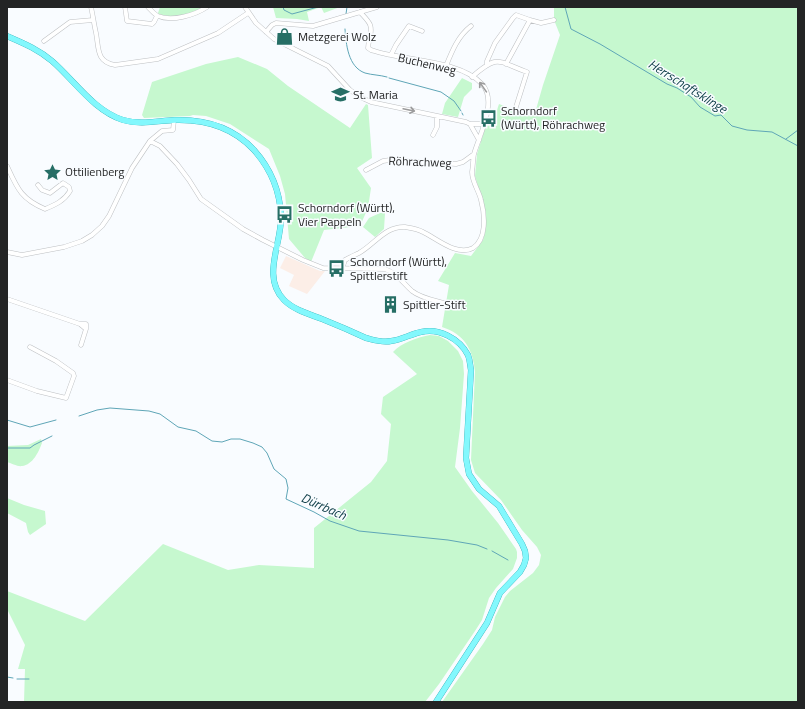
<svg xmlns="http://www.w3.org/2000/svg" width="805" height="709" font-family="'Titillium Web',sans-serif">
  <rect width="100%" height="100%" fill="#f9fcff"/>
  <path fill="#fceee7" d="M286,256L320,271H325L307,294L289,286L294,275L280,268Z"/>
  <path fill="#c6f8cf" d="M160,7H204C190,14 174,19 159,14L158,13Z
    M273,7H340L324,13L321,7L307,12L309,21L297,19L276,18Z
    M554,7H798V702H442L483,644L492,630L495,617L505,597L510,591L533,573L539,565L541,555L537,547L522,530L501,500L475,473L471,460L475,372C473,349 464,334 442,327L449,285L438,281L455,253L471,256L483,240L485,232L486,223L483,203L475,176L477,154L487,122H493L499,104L530,116L535,113L543,85L560,35L554,20Z
    M238,57L267,69L288,86L350,128L366,104L368,105L372,158L357,168L371,188L368,208L360,226L324,230L311,262L305,258L289,239L285,194L280,176L269,149L230,124L206,116L193,115L190,116L144,118L142,115L152,82L206,64Z
    M462,78L472,83V89L464,97L458,117L442,114L445,103Z
    M380,213H385L384,229L375,237L363,227L369,218Z
    M430,335L439,336L448,341L458,351L463,361L464,374L460,428L455,467L472,491L498,523L516,549L517,552V558L513,569L496,588L489,598L482,620L475,631L439,684L425,702H24L25,669H18L25,645L7,609V591L85,621L163,544L228,570L259,565L314,568V528L371,482L387,461L391,424L381,414L383,397L417,374L393,352C401,343 418,337 430,335Z
    M41,439L42,443C39,451 33,465 22,466C18,467 11,463 7,462V446L28,445Z
    M7,498L24,505L45,511L46,524L30,535L28,532L26,523L7,513Z"/>
  <g fill="none" stroke-linecap="round" stroke-linejoin="round">
    <path stroke="#5fa6b7" stroke-width="1" d="M283,7L284,10L292,14L318,7
      M565,7L571,29L600,44L667,84L677,88L691,97L700,107L715,116L721,115L732,126L747,130L772,132L798,146
      M346,14L347,7
      M345,29C346,44 348,67 365,73C372,75 380,75 387,77
      M389,78L441,92L454,101L461,111
      M462,113L463,115
      M786,139L798,130
      M79,416L97,410L110,408L149,411L160,414L178,427L196,431L212,441L222,442L231,439H240L253,443L262,447L267,453L274,469L286,479L288,488L286,499L314,512L330,521L359,531L448,540L477,545L487,549
      M7,420L30,427L56,420
      M7,448H30L34,445L52,436
      M492,551L508,560
      M7,677L13,678
      M17,679H29"/>
    <defs>
      <path id="minor" d="M91,7C93,16 94,24 96,33C99,48 96,62 115,65L158,59L218,33L248,13
        M125,7L127,21L152,24L154,22L157,16
        M148,7C151,10 154,14 158,16C172,22 195,15 207,7
        M245,7L256,23L274,39L328,66L350,90L360,97L371,102L466,122L470,124L479,140
        M530,20L541,23L554,20
        M266,32L272,25L276,23L313,26L377,7
        M44,41L70,22L93,20
        M391,55L396,45L409,26L422,31
        M487,64V61L495,43L513,18L516,15L530,20L506,64
        M446,66C452,51 458,36 471,26
        M472,77C499,53 498,62 527,72L516,107
        M470,124H484
        M433,135L437,127V116
        M150,141L160,146L177,164L189,180L201,199L243,229L263,240L303,260L323,268L385,269C397,273 403,283 412,291C421,298 433,300 444,303
        M7,166C17,188 21,199 45,209C55,205 64,201 70,191L69,187L63,183L50,193L42,190L38,185
        M366,170L383,161L390,160L456,164L463,162L474,154
        M7,252L22,255L64,247L82,241L92,235L102,226L109,216L132,168L150,141L162,131L173,130L174,120
        M342,269L345,260C350,257 355,255 359,253C375,244 385,226 405,227C411,228 418,229 423,232C436,238 457,257 473,248C487,239 485,215 481,200C479,191 472,182 472,172C473,166 473,159 474,154C479,136 498,101 482,84C463,63 418,61 391,55C384,54 378,52 371,50L368,48C368,44 369,42 370,38C373,24 369,22 360,12
        M7,299L80,324L86,329L81,345
        M80,324H86V329
        M7,380L37,391L66,398L74,376L73,373L56,361L30,347"/>
      <path id="major" d="M7,36C23,43 38,49 52,61C74,80 94,111 123,120C140,125 157,121 174,120C204,119 233,127 254,150C270,168 280,191 281,216C282,244 261,276 284,300C294,310 309,314 322,319C337,325 351,331 366,338C374,340 383,343 391,341C401,340 411,334 421,332C439,328 459,338 468,355C470,360 470,365 471,370L466,458L469,474L479,489L499,506L522,544L525,551L526,558L524,565L520,572L500,593L487,623L436,702"/>
    </defs>
    <use href="#minor" stroke="#bec0c3" stroke-width="5"/>
    <use href="#major" stroke="#2cabb1" stroke-width="6"/>
    <use href="#minor" stroke="#fff" stroke-width="4"/>
    <use href="#major" stroke="#83f8fd" stroke-width="5.5"/>
  </g>
  <defs><path id="oneway-shaft" d="M-6 0H5M1.5-3L5.5 0L1.5 3" fill="none" stroke-width="1.6" stroke-linecap="round" stroke-linejoin="round"/></defs>
  <g stroke="#9c9c9d">
    <use href="#oneway-shaft" transform="translate(483 87) rotate(-125)"/>
    <use href="#oneway-shaft" transform="translate(409 110) rotate(12)"/>
  </g>
  <defs>
    <symbol id="shop-bare" viewBox="-9 -9 18 18"><path d="M-5-2.5h2.3a2.7 3.5 0 0 1 5.4 0H5L5.5 6h-11ZM-1.5-2.5h3a1.5 2.3 0 0 0-3 0Z" fill="#266e65" stroke="#f9fcff" stroke-width="2.5" paint-order="stroke"/></symbol>
    <symbol id="school-bare" viewBox="-9 -9 18 18"><path d="M0-5L7-2L0 1L-7-2ZM-4 1L0 2.5L4 1V4Q0 6-4 4Z" fill="#266e65" stroke="#f9fcff" stroke-width="2.5" paint-order="stroke"/></symbol>
    <symbol id="bus-bare" viewBox="-9 -9 18 18"><path d="M-5-6H5V4H4V6H2V4H-2V6H-4V4H-5ZM-3.5-4V0h7V-4ZM-3.5 1.2v1.5H-2V1.2ZM2 1.2v1.5H3.5V1.2Z" fill="#266e65" stroke="#f9fcff" stroke-width="2.5" paint-order="stroke"/></symbol>
    <symbol id="sight-bare" viewBox="-9 -9 18 18"><path d="M0-6L1.8-2.2L6-1.7L2.9 1.2L3.7 5.4L0 3.3L-3.7 5.4L-2.9 1.2L-6-1.7L-1.8-2.2Z" fill="#266e65" stroke="#f9fcff" stroke-width="2.5" paint-order="stroke"/></symbol>
    <symbol id="building-bare" viewBox="-9 -9 18 18"><path d="M-4-6H4V6H1V3H-1V6H-4ZM-2.5-4.3h1.7v1.8h-1.7ZM.8-4.3h1.7v1.8H.8ZM-2.5-1h1.7V.8h-1.7ZM.8-1h1.7V.8H.8Z" fill="#266e65" stroke="#f9fcff" stroke-width="2.5" paint-order="stroke"/></symbol>
  </defs>
  <g fill-rule="evenodd">
    <use href="#shop-bare" x="272" y="24" width="25" height="25"/>
    <use href="#school-bare" x="328" y="82" width="25" height="25"/>
    <use href="#bus-bare" x="476" y="106" width="25" height="25"/>
    <use href="#sight-bare" x="40" y="160" width="25" height="25"/>
    <use href="#bus-bare" x="272" y="202" width="25" height="25"/>
    <use href="#bus-bare" x="324" y="256" width="25" height="25"/>
    <use href="#building-bare" x="378" y="292" width="25" height="25"/>
  </g>
  <g text-anchor="middle" stroke-width="3" stroke-linejoin="round" paint-order="stroke">
    <g font-size="12" fill="#232425" stroke="#f9fcff" text-anchor="start">
      <text x="298" y="41">Metzgerei Wolz</text>
      <text x="353" y="99">St. Maria</text>
      <text x="501" y="115">Schorndorf<tspan x="501" dy="14">(Württ), Röhrachweg</tspan></text>
      <text x="65" y="176">Ottilienberg</text>
      <text x="298" y="212">Schorndorf (Württ),<tspan x="298" dy="14">Vier Pappeln</tspan></text>
      <text x="350" y="266">Schorndorf (Württ),<tspan x="350" dy="14">Spittlerstift</tspan></text>
      <text x="403" y="309">Spittler-Stift</text>
    </g>
    <g font-size="12" fill="#232425" stroke="#f9fcff">
      <text transform="translate(427 64) rotate(13)" y="4">Buchenweg</text>
      <text transform="translate(420 162) rotate(2)" y="4">Röhrachweg</text>
    </g>
    <g font-size="13" font-style="italic" fill="#12414b" stroke="#f9fcff">
      <text transform="translate(688 86) rotate(32)" y="5">Herrschaftsklinge</text>
      <text transform="translate(324 506) rotate(24)" y="5">Dürrbach</text>
    </g>
  </g>
  <rect width="805" height="709" fill="none" stroke="#232425" stroke-width="16"/>
</svg>
